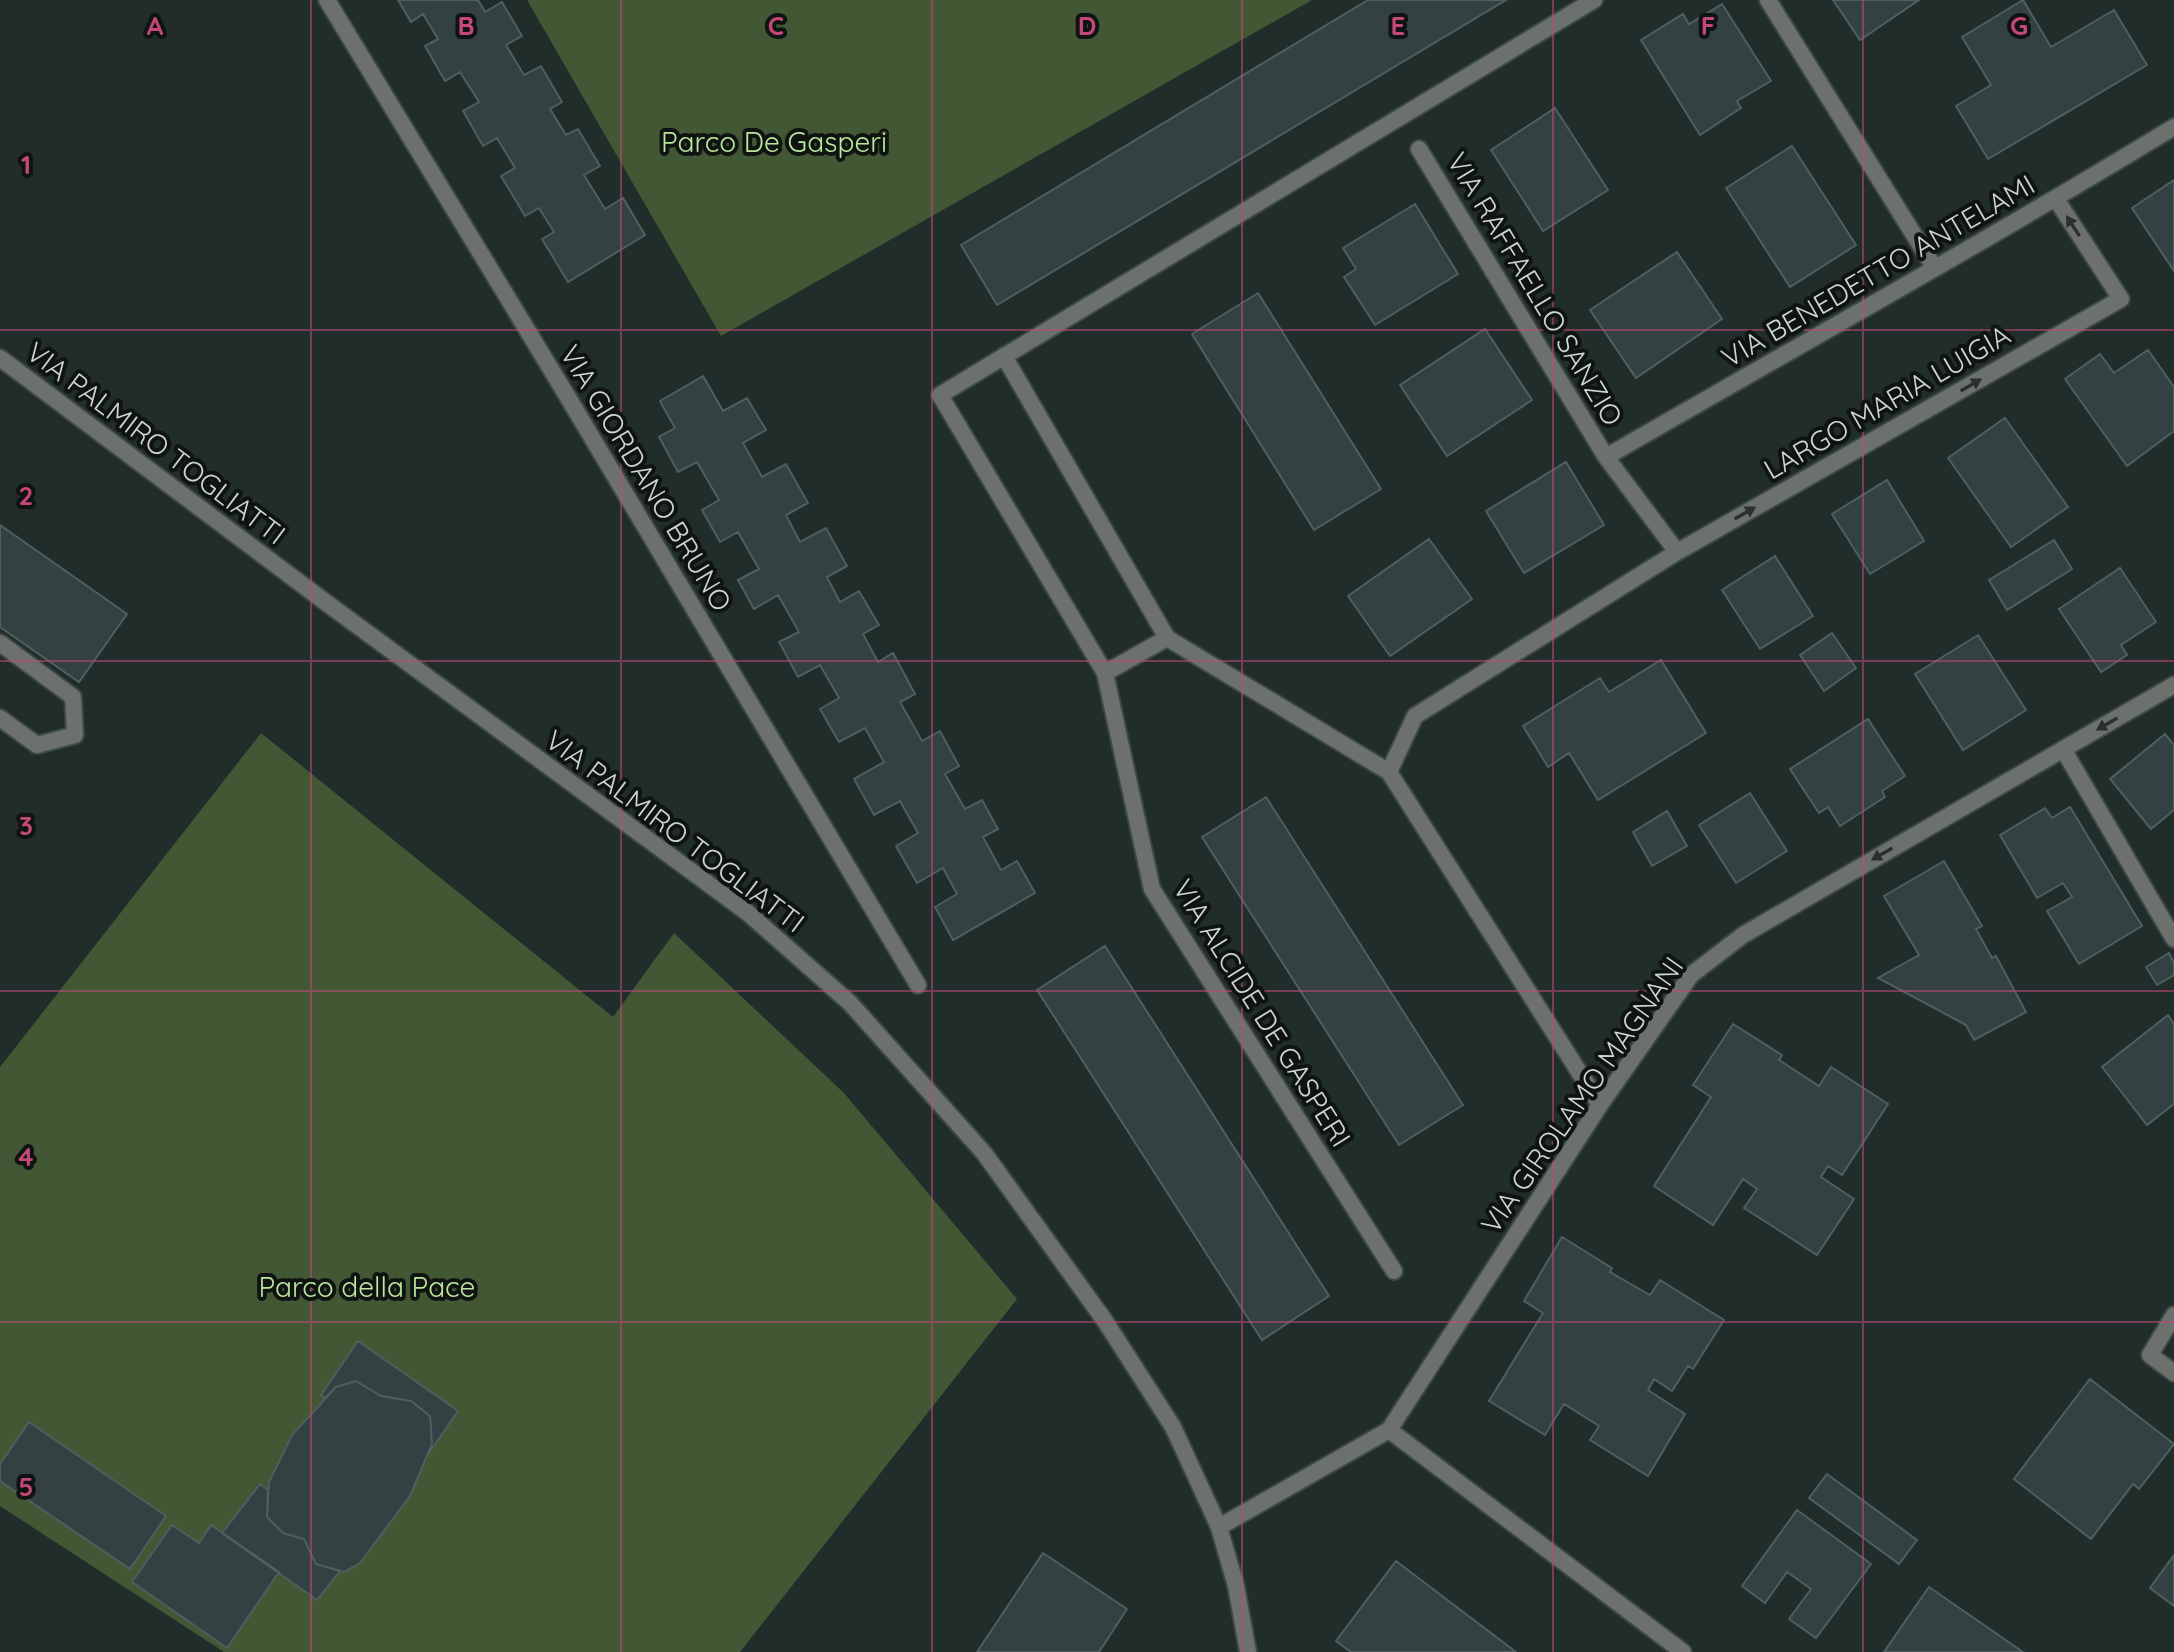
<svg xmlns="http://www.w3.org/2000/svg" width="2174" height="1652" font-family="Quicksand,sans-serif">
  <rect width="100%" height="100%" fill="#202d2a"/>
  <path fill="#425733" d="M527,0H1312L721,336Z
    M261,733L613,1017L674,933L844,1093L1017,1299L740,1652H224L0,1506V1067Z"/>
  <path fill="#334142" stroke="#4f5e5e" stroke-width="2" d="M398,0H478L485,12L502,2L522,36L506,45L524,75L541,66L562,102L550,109L566,135L578,129L600,166L584,175L605,209L623,198L645,235L568,282L542,239L554,232L539,208L525,216L501,176L515,168L497,138L483,146L463,111L479,102L460,72L445,81L425,46L438,39L423,14L411,22Z
    M1368,0H1506L997,305L961,245Z
    M1833,0H1919L1860,40Z
    M2023,0L2051,47L2114,10L2147,65L1988,159L1956,106L1991,85L1962,37Z
    M1722,4L1771,81L1737,101L1741,108L1700,135L1641,40L1683,14L1689,24Z
    M1555,108L1608,190L1543,231L1491,150Z
    M1792,146L1856,245L1790,287L1726,188Z
    M2174,180V271L2132,208Z
    M1415,204L1458,274L1375,325L1344,277L1356,269L1343,248Z
    M1677,252L1722,319L1636,378L1590,310Z
    M1258,293L1381,489L1314,530L1192,334Z
    M1485,329L1532,400L1447,456L1400,385Z
    M2148,350L2174,387V431L2127,466L2065,379L2100,354L2114,373Z
    M703,376L723,411L747,398L766,430L743,443L762,477L786,464L808,503L786,515L800,542L826,528L847,566L827,577L840,602L859,591L879,625L863,634L878,662L893,653L915,694L900,702L922,741L940,731L959,766L945,774L965,809L982,800L998,829L983,837L1001,870L1017,861L1035,893L953,940L935,907L957,894L943,868L917,883L896,846L918,833L900,801L874,815L854,779L884,762L865,728L839,742L820,709L839,698L820,665L798,677L779,642L799,632L778,595L754,609L738,580L759,569L738,532L720,542L702,510L719,500L697,462L678,472L659,437L675,428L660,401Z
    M2005,418L2068,507L2011,547L1948,458Z
    M1566,462L1604,525L1524,573L1486,511Z
    M1887,480L1924,541L1870,574L1832,514Z
    M0,525L127,614L79,682L0,627Z
    M1429,539L1472,599L1390,656L1348,596Z
    M2054,540L2072,569L2007,610L1989,580Z
    M1775,556L1813,616L1760,649L1722,590Z
    M2120,568L2156,622L2121,645L2127,655L2101,672L2059,609Z
    M1832,633L1856,668L1824,691L1800,655Z
    M1978,635L2026,710L1963,750L1915,674Z
    M1661,660L1706,733L1598,800L1569,753L1548,767L1523,726L1600,678L1609,692Z
    M1868,719L1905,776L1882,791L1885,797L1840,826L1828,807L1819,813L1790,769Z
    M2165,734L2174,745V810L2151,829L2110,779Z
    M1750,793L1787,851L1736,883L1699,825Z
    M1266,797L1463,1105L1399,1145L1202,837Z
    M2070,807L2142,926L2079,964L2047,911L2072,897L2063,883L2037,898L2000,835L2045,808L2052,818Z
    M1667,811L1687,846L1652,866L1633,832Z
    M1944,861L1982,926L1976,929L1992,958L1996,956L2026,1012L1974,1040L1966,1025L1878,978L1919,955L1884,896Z
    M1105,946L1329,1296L1262,1340L1037,990Z
    M2169,953L2174,963V975L2157,985L2146,967Z
    M2168,1015L2174,1024V1104L2147,1125L2102,1067Z
    M1733,1024L1782,1055L1779,1060L1819,1086L1831,1067L1888,1104L1842,1175L1828,1166L1821,1177L1854,1199L1817,1255L1744,1208L1757,1189L1743,1179L1713,1225L1654,1186L1711,1097L1693,1085Z
    M1562,1237L1612,1268L1610,1272L1650,1295L1660,1280L1724,1320L1693,1369L1688,1366L1672,1391L1654,1379L1648,1390L1685,1414L1648,1476L1590,1440L1599,1426L1564,1404L1545,1435L1489,1401L1543,1313L1524,1301Z
    M358,1341L458,1411L429,1453L432,1444L430,1416L411,1401L381,1396L356,1381L336,1387L325,1398L321,1395Z
    M2090,1379L2174,1444L2139,1489L2133,1484L2091,1539L2014,1479Z
    M356,1381L381,1396L411,1401L430,1416L432,1444L410,1496L360,1563L344,1572L316,1564L304,1539L283,1533L267,1517L269,1482L292,1435L336,1387Z
    M29,1422L166,1516L130,1569L0,1481V1464Z
    M1827,1474L1917,1540L1899,1564L1809,1498Z
    M260,1484L268,1490L267,1517L283,1533L304,1539L316,1564L340,1571L317,1600L222,1533Z
    M1797,1510L1871,1564L1816,1638L1789,1619L1811,1589L1787,1572L1765,1603L1742,1586Z
    M172,1525L199,1543L211,1525L279,1572L227,1648L132,1582Z
    M1043,1553L1127,1609L1099,1652H977Z
    M2174,1555V1606L2150,1588Z
    M1396,1561L1516,1652H1351L1336,1641Z
    M1929,1587L2023,1652H1884Z"/>
  <g fill="none" stroke-linecap="round" stroke-linejoin="round">
    <defs>
      <path id="minor" d="M327,0L566,394L918,985
        M1768,0L1934,267
        M1419,149L1606,457L1677,552
        M1004,356L1167,638L1389,772L1600,1105
        M1606,457C1796,347 1987,241 2174,127
        M1167,638L1105,673L1152,889L1394,1271
        M0,643L73,697L75,735L37,745L0,718
        M1105,673L940,395L1594,0
        M2063,749L2174,939
        M1389,772L1415,716L1677,552L2121,299L2056,199
        M2174,1315L2150,1355L2174,1373
        M1389,1430L1683,1652
        M1219,1527L1389,1430L1600,1105L1691,975L1743,935L2174,685"/>
      <path id="tertiary" d="M0,358L328,604L748,913L850,1003L984,1153L1105,1321L1173,1427L1219,1527L1236,1586L1248,1652"/>
    </defs>
    <use href="#minor" stroke="#3c4845" stroke-width="20"/>
    <use href="#tertiary" stroke="#3c4845" stroke-width="20"/>
    <use href="#minor" stroke="#6c716d" stroke-width="16"/>
    <use href="#tertiary" stroke="#6c716d" stroke-width="16"/>
  </g>
  <defs><path id="oneway-solid" d="M-6-.8H1V-3.2L6.5 0L1 3.2V.8H-6Z" transform="scale(2)"/></defs>
  <g fill="#2b302e">
    <use href="#oneway-solid" transform="translate(2073 226) rotate(-123)"/>
    <use href="#oneway-solid" transform="translate(1971 385) rotate(-30)"/>
    <use href="#oneway-solid" transform="translate(1745 513) rotate(-30)"/>
    <use href="#oneway-solid" transform="translate(2107 724) rotate(150)"/>
    <use href="#oneway-solid" transform="translate(1882 854) rotate(150)"/>
  </g>
  <path fill="none" stroke="#c54879" stroke-width="2" stroke-opacity="0.55" d="M311,0V1652M621,0V1652M932,0V1652M1242,0V1652M1553,0V1652M1863,0V1652M0,330H2174M0,661H2174M0,991H2174M0,1322H2174"/>
  <g text-anchor="middle" stroke-width="8" stroke-linejoin="round" paint-order="stroke">
    <g font-size="28" fill="#bae79b" stroke="#0f1413">
      <text x="774" y="152">Parco De Gasperi</text>
      <text x="367" y="1297">Parco della Pace</text>
    </g>
    <g font-size="28" fill="#ced6d4" stroke="#0f1413">
      <text transform="translate(1878 271) rotate(-30)" y="10">VIA BENEDETTO ANTELAMI</text>
      <text transform="translate(1535 289) rotate(59)" y="10">VIA RAFFAELLO SANZIO</text>
      <text transform="translate(1887 402) rotate(-30)" y="10">LARGO MARIA LUIGIA</text>
      <text transform="translate(156 443) rotate(37)" y="10">VIA PALMIRO TOGLIATTI</text>
      <text transform="translate(646 478) rotate(59)" y="10">VIA GIORDANO BRUNO</text>
      <text transform="translate(675 831) rotate(37)" y="10">VIA PALMIRO TOGLIATTI</text>
      <text transform="translate(1262 1013) rotate(58)" y="10">VIA ALCIDE DE GASPERI</text>
      <text transform="translate(1582 1095) rotate(-55)" y="10">VIA GIROLAMO MAGNANI</text>
    </g>
  </g>
  <g font-size="26" text-anchor="middle" font-weight="bold" fill="#c54879" stroke="#0f1413" stroke-width="8" stroke-linejoin="round" paint-order="stroke">
    <text x="155" y="35">A</text>
    <text x="466" y="35">B</text>
    <text x="776" y="35">C</text>
    <text x="1087" y="35">D</text>
    <text x="1398" y="35">E</text>
    <text x="1708" y="35">F</text>
    <text x="2019" y="35">G</text>
    <text x="26" y="174">1</text>
    <text x="26" y="505">2</text>
    <text x="26" y="835">3</text>
    <text x="26" y="1166">4</text>
    <text x="26" y="1496">5</text>
  </g>
</svg>
